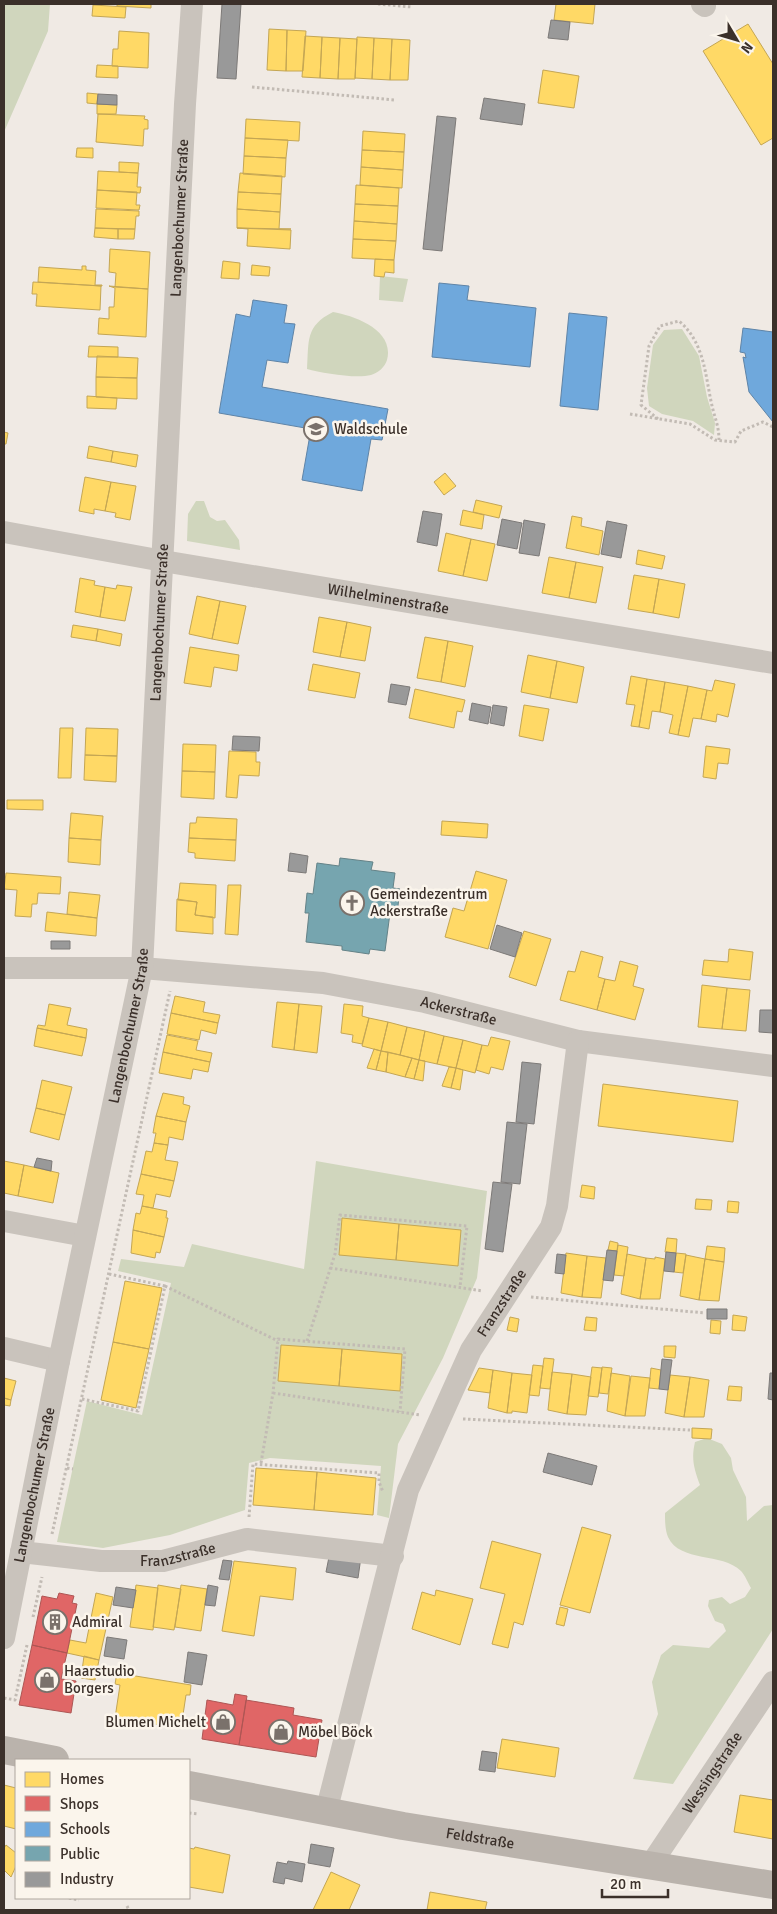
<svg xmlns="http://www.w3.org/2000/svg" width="777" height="1914" font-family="Signika,sans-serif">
  <rect width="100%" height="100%" fill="#f0eae4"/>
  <path fill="#d0d6bd" d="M4,4H50L48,31L4,132Z
    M380,276L408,279L403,302L379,300Z
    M333,312C355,316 395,330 387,360C385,367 378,373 371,375C356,379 322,373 307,369C309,341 305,326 333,312Z
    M682,329L699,356L707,397L715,423L714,435L693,421L662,414L649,406L647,388L653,345L664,330Z
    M196,501H204L210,517L217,521L225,520L239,540L240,550L187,541L188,514Z
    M316,1161L487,1191L477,1278L443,1358L398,1444L389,1518L377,1515L381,1466L270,1458L249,1463L245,1510L170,1535L103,1548L57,1542L87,1401L142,1415L171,1283L118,1271L121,1259L184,1267L192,1244L304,1269Z
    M707,1438L722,1444L731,1458L733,1470L746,1497L747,1521L764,1506L773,1505V1629L673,1784L633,1779L658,1714L652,1682L661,1655L673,1645L709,1648L726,1631L723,1624L715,1621L708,1606L709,1600L722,1597L730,1604L745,1597L751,1588C748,1583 745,1575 741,1571C722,1552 680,1563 668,1537C665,1530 665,1520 665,1513L700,1485C694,1469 691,1459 695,1442Z"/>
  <path fill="#ffd966" stroke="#c4a654" d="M117,4H151V8L117,6Z
    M556,4H595L593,24L554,20Z
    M93,5L126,7L125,18L92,16Z
    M748,24L773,64V138L761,145L703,51Z
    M269,29L287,30L286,71L267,70Z
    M287,30L306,31L303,71H286Z
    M119,31L149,33L148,68L112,66L113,49H118Z
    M305,36L322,37L320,78L302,77Z
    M322,37L340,38L338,79L320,78Z
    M357,37L374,38L372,79L355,78Z
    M340,38L357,39L355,79H338Z
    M374,38L392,39L390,80L372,79Z
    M392,39L410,40L408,80H390Z
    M97,65L118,66V78L96,77Z
    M543,70L579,76L574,108L538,103Z
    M87,93L98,94L97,104L87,103Z
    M97,104L117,105L116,114H97Z
    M98,114L145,116L144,119L148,120V129H144L143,146L96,142Z
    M246,119L300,122L299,141L245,138Z
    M363,131L405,134L404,152L362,150Z
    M245,138L288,140L286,158L244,156Z
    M77,148H93V158L76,157Z
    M362,150L404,152L403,170L361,167Z
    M244,156L286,158L285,177L243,174Z
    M119,162L139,163L138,173L119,172Z
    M361,167L403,170L402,188L360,185Z
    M98,171L138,173L137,187H141L140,193L97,190Z
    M240,173L282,176L281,194L238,192Z
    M356,185L399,188L398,206L355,204Z
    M97,190L137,192L136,205H140L139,210L96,208Z
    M238,192L281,194L280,212L237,209Z
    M355,204L398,206L397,224L354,221Z
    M96,209L139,211V216H136L135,229L95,228Z
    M237,209L280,212L279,229H291L237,228Z
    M354,221L397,224L396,241L353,239Z
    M95,228L118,229V239L94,237Z
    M237,228L291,230L290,249L247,246L248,229Z
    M118,229H135L134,239H118Z
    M353,239L396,241L394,260L352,258Z
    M110,249L150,252L148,289L115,287L116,273L109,272Z
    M375,259L394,260V273L385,272L384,277L374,276Z
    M223,261L240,263L239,279L221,278Z
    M252,265L270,267L269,276L251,275Z
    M82,266H86V270L96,271L95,285H102V286L38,282L39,267L82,270Z
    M33,282L101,286L100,310L36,306L37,294H32Z
    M109,286L148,289L146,337L98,334L99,318L109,319V307H114L115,288Z
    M89,346L118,347V357H88Z
    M97,356L138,358L137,378L96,377Z
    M96,377L137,378V399L96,397Z
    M87,396L117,398L116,409L87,408Z
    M4,432L8,433L6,444H4Z
    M89,446L113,451L111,462L87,458Z
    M113,451L138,455L136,467L111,462Z
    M445,473L456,486L444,495L434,482Z
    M85,477L111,482L105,511L94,509V514L79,511Z
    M111,482L136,486L130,520L115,517L116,513L105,511Z
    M476,500L502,506L499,518L473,512Z
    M463,510L484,515L482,529L460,525Z
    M572,516L582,518L581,526L603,531L599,555L566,548Z
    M446,533L471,539L463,576L438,571Z
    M471,539L495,544L487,581L463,576Z
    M638,550L665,556L662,569L636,564Z
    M549,557L576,562L569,598L542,593Z
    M576,562L603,567L596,603L569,598Z
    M634,575L659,579L653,613L628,609Z
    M80,578L95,581L94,585L105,587L100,617L75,612Z
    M659,579L685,584L679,618L653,613Z
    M117,585L132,587L125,621L100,617L105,587L116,589Z
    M197,596L220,601L212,639L189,634Z
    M220,601L246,606L238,644L212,639Z
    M319,617L347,622L340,657L313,652Z
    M347,622L371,627L365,661L340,657Z
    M73,625L98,629L96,641L71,637Z
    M98,629L122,634L120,646L96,641Z
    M425,637L448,641L441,682L417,678Z
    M448,641L473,646L465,687L441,682Z
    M190,647L239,655L237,671L214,667L211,687L184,683Z
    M528,655L557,661L550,698L521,692Z
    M557,661L584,667L577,703L550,698Z
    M313,664L360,673L355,698L308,690Z
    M631,676L647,679L639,727L631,726L635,705L626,704Z
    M647,679L665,682L660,712L652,711L649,729L639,727Z
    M715,680L735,684L728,717L717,714L716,722L701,719L707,690L712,691Z
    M665,682L688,686L678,735L669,733L673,715L660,712Z
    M688,686L707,690L701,719L693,718L689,737L678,735Z
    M415,689L465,700L462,712L457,711L454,728L409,718Z
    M524,705L549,709L543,741L519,736Z
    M60,728H73L71,778H58Z
    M86,728L118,729L117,756L85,755Z
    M183,744L216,745L215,772L182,771Z
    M706,746L730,749L728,764L718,763L716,779L703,777Z
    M229,751L256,752V762H260L259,776L239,775L237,798L226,797Z
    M85,755L117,756L116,782L84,780Z
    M182,771L215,772L214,799L181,797Z
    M7,800H43V810L7,809Z
    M71,813L103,816L101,840L69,838Z
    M197,817L237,819L236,840L189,838L190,823H196Z
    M442,821L488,824L487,838L441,835Z
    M69,838L101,840L100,865L68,862Z
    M189,838L236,840L235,861L195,858V853L188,852Z
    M476,871L507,880L488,949L445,937L453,908L464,911Z
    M6,873L61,877L60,894L38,893L37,904H32L31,917L15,916L17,890L4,889Z
    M180,883L216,885L215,918L195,915L197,902L178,900Z
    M228,885H241L238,935L225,934Z
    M69,892L100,895L97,918L67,914Z
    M177,899L197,902L195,915L213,917V934L176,931Z
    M47,912L97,918L96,936L45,931Z
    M524,931L551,939L536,986L509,977Z
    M729,949L753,952L750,980L702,975L704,960L728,962Z
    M581,951L603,957L598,977L605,979L597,1010L560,1000L568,971L575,972Z
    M620,961L638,966L633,986L644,989L635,1020L597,1010L605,979L615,981Z
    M702,985L727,988L722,1029L698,1027Z
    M727,988L750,990L746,1031L722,1029Z
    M175,996L205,1002L203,1012L220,1015L218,1023L171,1013Z
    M277,1002L299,1004L294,1050L272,1047Z
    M49,1004L71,1008L67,1025L87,1029L86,1038L37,1028L38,1025L45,1026Z
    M299,1004L322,1006L317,1053L294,1050Z
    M344,1004L363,1006L362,1016L369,1018L362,1044L352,1042L353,1035L341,1033Z
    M171,1013L218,1023L216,1034L201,1030L199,1040L167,1034Z
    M369,1018L388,1022L381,1051L362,1046Z
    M388,1022L407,1027L400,1055L381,1051Z
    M407,1027L425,1031L419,1060L400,1055Z
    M37,1028L86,1038L82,1056L34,1046Z
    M425,1031L444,1036L437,1064L419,1060Z
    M167,1035L198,1041L196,1050L212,1053L210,1062L163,1052Z
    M444,1036L463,1040L456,1068L437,1064Z
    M491,1037L510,1041L503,1070L491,1067L489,1074L476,1070L482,1045L488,1046Z
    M463,1040L482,1045L475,1073L456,1068Z
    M374,1049L381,1051L376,1070L367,1068Z
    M381,1051L388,1052L386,1072L376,1070Z
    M163,1052L210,1062L208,1072L193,1069L191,1079L159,1073Z
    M388,1052L412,1058L405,1077L386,1072Z
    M412,1058L419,1060L414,1079L405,1077Z
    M419,1060L425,1061L423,1081L414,1079Z
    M449,1067L456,1068L451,1088L442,1086Z
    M456,1068L463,1070L460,1090L451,1088Z
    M42,1080L72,1087L65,1115L36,1108Z
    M603,1084L738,1101L733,1142L598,1126Z
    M163,1093L184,1097L183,1104L190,1106L186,1122L156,1116Z
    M36,1108L65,1115L59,1140L30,1132Z
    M156,1116L186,1122L183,1140L169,1137L168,1145L154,1143L156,1133H153Z
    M154,1143L168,1145L165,1160L178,1162L174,1181L141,1174L146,1151L152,1152Z
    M4,1161L24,1165L18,1196L4,1193Z
    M24,1165L59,1173L53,1203L18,1196Z
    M141,1174L174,1181L170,1197L156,1194L153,1208L142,1206L144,1195L136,1194Z
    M582,1185L595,1187L594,1199L580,1197Z
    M696,1199L712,1200L711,1210L695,1209Z
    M728,1201L739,1202L738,1213L727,1212Z
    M142,1206L167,1211L166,1218H168L164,1237L133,1230L136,1213L140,1214Z
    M342,1218L399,1224L396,1260L339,1255Z
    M399,1224L461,1230L458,1266L396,1260Z
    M133,1230L164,1237L160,1253L156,1252L155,1258L131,1253Z
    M667,1238L677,1239L676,1253L665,1252Z
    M610,1241L618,1243L617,1251L608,1250Z
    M618,1245L628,1247L624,1276L614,1275Z
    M707,1246L725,1248L724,1262L705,1259Z
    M566,1253L587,1256L582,1297L561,1293Z
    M676,1253L686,1254L683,1273L674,1272Z
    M627,1254L646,1258L640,1299L621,1294Z
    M686,1255L705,1259L699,1300L680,1296Z
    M587,1256L606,1258L601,1298L582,1297Z
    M655,1257L665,1259L660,1299H640L646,1258L655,1259Z
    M705,1259L724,1262L719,1301L699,1300Z
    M125,1281L162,1288L149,1349L113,1342Z
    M733,1315L747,1317L745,1331L732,1330Z
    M510,1317L519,1319L517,1332L507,1330Z
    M586,1317L597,1318L596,1331L584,1330Z
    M711,1320L721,1321L720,1334L710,1333Z
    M113,1342L149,1349L136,1408L101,1400Z
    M281,1345L342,1349L339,1386L278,1381Z
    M664,1346H676L675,1358L664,1357Z
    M342,1349L402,1354L400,1391L339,1386Z
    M544,1358L554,1359L550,1389L540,1388Z
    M533,1365L543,1366L539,1396L529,1395Z
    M592,1367L602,1368L598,1397L588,1396Z
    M602,1367L612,1368L608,1394L599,1393Z
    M479,1368L493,1370L490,1393L468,1390Z
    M651,1368L661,1370L659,1389L649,1388Z
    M493,1370L512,1373L507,1413L488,1408Z
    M552,1372L572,1374L567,1414L548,1410Z
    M512,1373L532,1375L527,1413L512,1411V1413H507Z
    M611,1373L630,1376L625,1416L607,1411Z
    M572,1374L591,1377L586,1415L567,1414Z
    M670,1375L690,1377L684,1417L665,1413Z
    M631,1376L650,1378L645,1416H625Z
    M690,1377L709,1380L704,1417H684Z
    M4,1378L16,1381L11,1400L4,1398Z
    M729,1386L742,1387L741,1401L727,1400Z
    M4,1398L11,1400L10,1406L4,1405Z
    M692,1428L712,1429L711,1439L692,1438Z
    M256,1468L317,1472L314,1510L253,1505Z
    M317,1472L376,1478L373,1515L314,1510Z
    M582,1527L611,1535L590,1613L560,1605Z
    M492,1541L541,1554L523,1625L514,1622L508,1648L492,1644L505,1594L480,1588Z
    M234,1561L296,1568L293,1600L260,1596L254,1636L222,1631Z
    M136,1585L158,1588L153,1630L130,1627Z
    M158,1585L181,1589L174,1630L153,1627Z
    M181,1585L207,1589L201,1631L175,1627Z
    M436,1590L473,1599L460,1645L412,1629L422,1592L435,1596Z
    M96,1593L113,1597L99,1660L67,1653L70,1640L86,1643Z
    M560,1607L568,1609L564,1626L556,1624Z
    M84,1656L99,1660L95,1680L81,1678Z
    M117,1673L191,1685L190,1695H186L181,1728L115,1718L120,1685L115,1684Z
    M502,1739L559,1748L555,1777L497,1768Z
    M4,1785L16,1788V1829L4,1826Z
    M740,1795L773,1800V1839L734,1832Z
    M6,1845L16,1853V1866L11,1877L4,1870V1848Z
    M195,1847L230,1855L223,1893L189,1887V1848L194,1849Z
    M331,1872L360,1885L349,1910H313Z
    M430,1892L487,1902L485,1910H427Z"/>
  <path fill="#e06666" stroke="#ae5654" d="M59,1593L74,1596L72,1603L77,1604L67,1653L32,1645L42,1596L57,1599Z
    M32,1645L67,1653L61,1679L76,1681L71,1713L19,1705Z
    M235,1694L247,1696L239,1745L202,1739L207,1700L233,1705Z
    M246,1700L294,1708L293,1715L322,1720L316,1757L239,1745Z"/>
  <path fill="#6fa8dc" stroke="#5f84a7" d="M439,283L469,286L467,300L536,308L530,367L432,357Z
    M253,300L287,305L284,323L295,324L288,363L267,360L262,387L388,409L382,440L371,439L362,491L302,480L311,429L219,413L236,314L250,317Z
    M569,313L607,317L598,410L560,406Z
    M743,328L773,332V422L749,392L743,357L746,358L745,353L740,352Z"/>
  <path fill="#76a5af" stroke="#648287" d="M340,858L373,862L371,870L395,873L393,888L400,889L397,914L390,913L385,951L370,949L369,954L342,950V946L306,942L309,913H305L307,893L313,894L317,863L339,866Z"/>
  <path fill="#999" stroke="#7d7a78" d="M222,4H241L236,79L217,78Z
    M551,20L570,22L568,40L548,38Z
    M98,94L117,95V105L97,104Z
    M484,98L525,104L522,125L480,119Z
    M437,116L456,118L442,251L423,249Z
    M423,511L442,514L437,546L417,542Z
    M502,519L522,523L517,549L497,545Z
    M524,520L545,524L539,556L519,553Z
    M607,521L627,525L621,558L601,554Z
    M391,684L410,687L406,705L388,702Z
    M472,703L491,707L488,724L469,720Z
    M493,705L507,707L504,726L490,723Z
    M233,736L260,737L259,751L232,750Z
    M290,853L308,856L306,873L288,871Z
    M497,925L522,933L515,957L490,949Z
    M51,941H70V949H51Z
    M760,1010H773V1033L759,1032Z
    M522,1062L541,1064L534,1124L516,1122Z
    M507,1122L527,1124L520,1184L501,1182Z
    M37,1158L52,1161L51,1171L34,1167Z
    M493,1182L512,1184L503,1252L485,1249Z
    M607,1250L617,1251L613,1281L603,1280Z
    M666,1252L676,1253L674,1272L664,1271Z
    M557,1254L566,1255L564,1274L555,1273Z
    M707,1309H727V1319H707Z
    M662,1359L672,1360L668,1390L659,1389Z
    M770,1373H773V1400L768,1399Z
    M548,1453L597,1466L592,1485L543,1472Z
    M330,1552L361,1557L358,1578L326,1572Z
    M223,1560L232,1561L229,1580L219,1579Z
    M208,1585L218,1587L215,1606L205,1605Z
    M116,1587L136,1590L133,1608L113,1605Z
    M107,1637L127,1640L124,1659L104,1656Z
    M188,1652L207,1655L202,1685L184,1682Z
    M482,1751L497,1753L495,1772L479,1770Z
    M311,1844L334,1848L330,1867L308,1863Z
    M288,1861L305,1864L302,1882L285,1878L284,1884L273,1882L277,1862L287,1864Z"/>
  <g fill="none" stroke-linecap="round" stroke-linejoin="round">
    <path stroke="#c2bbb4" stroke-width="3" stroke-dasharray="2.5 2.5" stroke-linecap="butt" d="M378,4L412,7
      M252,87L395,100
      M630,414L690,424L715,440L735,442L741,431L763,422L773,427
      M658,419L641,405L649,346L660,326L679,321C706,344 705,378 713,410C716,421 719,428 719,440
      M330,1268L483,1291
      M165,1286L278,1341
      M531,1297L705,1313
      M307,1341L335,1254L340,1215L467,1226L460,1287
      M273,1393L420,1415
      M82,1399L138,1411L165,1286L109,1274
      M463,1419L690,1430
      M261,1463L273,1393L278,1339L405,1349L400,1412
      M67,1468L73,1469
      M249,1517L253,1464L379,1473V1482L383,1492
      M52,1534L170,991
      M33,1617L42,1577
      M4,1698L15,1700L27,1645
      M189,1813L198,1814
      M69,1898L79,1900
      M127,1906L129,1910"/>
    <g stroke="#c9c3bc" stroke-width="22">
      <path d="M702,4L705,6"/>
      <path id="s1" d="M4,532L163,561L773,663"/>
      <path id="s2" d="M4,968H142L323,983L425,1002L578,1041L773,1066"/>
      <path d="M4,1221L85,1236"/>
      <path d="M4,1348L59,1361"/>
      <path id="s3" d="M21,1552L101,1561H163L247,1539L393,1556"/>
      <path id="s4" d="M4,1638L59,1361L142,968L185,104L192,4"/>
      <path id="s5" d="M326,1812L408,1490L471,1350L551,1227L557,1206L578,1041"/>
      <path id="s6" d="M651,1864L773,1682"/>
    </g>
    <g stroke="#bab3ac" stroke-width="28">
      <path d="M4,1750L55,1760"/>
      <path id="s7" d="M189,1785L403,1826L773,1885"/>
    </g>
  </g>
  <defs>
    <symbol id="school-ring" viewBox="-11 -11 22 22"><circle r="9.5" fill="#fbf5ec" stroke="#7a716b" stroke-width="1.5"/><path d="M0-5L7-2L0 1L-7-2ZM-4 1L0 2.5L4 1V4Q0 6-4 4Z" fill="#7a716b"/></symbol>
    <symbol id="church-ring" viewBox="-11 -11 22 22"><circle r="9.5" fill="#fbf5ec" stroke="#7a716b" stroke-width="1.5"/><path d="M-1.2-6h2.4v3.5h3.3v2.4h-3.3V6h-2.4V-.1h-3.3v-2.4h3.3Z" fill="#7a716b"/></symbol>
    <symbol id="building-ring" viewBox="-11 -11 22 22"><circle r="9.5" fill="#fbf5ec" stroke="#7a716b" stroke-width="1.5"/><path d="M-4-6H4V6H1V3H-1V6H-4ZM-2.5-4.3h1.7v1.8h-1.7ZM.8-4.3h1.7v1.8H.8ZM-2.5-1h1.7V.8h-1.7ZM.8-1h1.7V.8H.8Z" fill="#7a716b"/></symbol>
    <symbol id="shop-ring" viewBox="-11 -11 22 22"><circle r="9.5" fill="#fbf5ec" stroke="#7a716b" stroke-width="1.5"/><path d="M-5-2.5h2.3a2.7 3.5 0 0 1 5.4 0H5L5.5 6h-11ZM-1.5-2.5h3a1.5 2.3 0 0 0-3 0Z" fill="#7a716b"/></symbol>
  </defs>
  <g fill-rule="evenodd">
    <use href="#school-ring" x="302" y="415" width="28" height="28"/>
    <use href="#church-ring" x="338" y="889" width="28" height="28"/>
    <use href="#building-ring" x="41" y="1608" width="28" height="28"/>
    <use href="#shop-ring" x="33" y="1666" width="28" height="28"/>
    <use href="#shop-ring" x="209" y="1708" width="28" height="28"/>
    <use href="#shop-ring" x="267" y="1718" width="28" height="28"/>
  </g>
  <g text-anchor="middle" stroke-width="5" stroke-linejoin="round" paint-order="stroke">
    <g font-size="15" fill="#3b302a" stroke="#fbf5ec">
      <text dy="5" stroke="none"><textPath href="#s4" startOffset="1435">Langenbochumer Straße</textPath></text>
      <text dy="5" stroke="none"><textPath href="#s1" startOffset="390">Wilhelminenstraße</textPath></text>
      <text dy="5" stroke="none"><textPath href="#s4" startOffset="1030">Langenbochumer Straße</textPath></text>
      <text dy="5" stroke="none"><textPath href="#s2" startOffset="458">Ackerstraße</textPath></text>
      <text dy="5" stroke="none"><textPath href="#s4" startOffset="625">Langenbochumer Straße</textPath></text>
      <text dy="5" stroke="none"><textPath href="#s5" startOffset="542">Franzstraße</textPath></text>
      <text dy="5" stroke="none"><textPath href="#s4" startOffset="156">Langenbochumer Straße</textPath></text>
      <text dy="5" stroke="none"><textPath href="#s3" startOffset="158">Franzstraße</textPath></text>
      <text dy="5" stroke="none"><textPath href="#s6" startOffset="110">Wessingstraße</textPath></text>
      <text dy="5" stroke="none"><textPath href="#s7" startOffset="296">Feldstraße</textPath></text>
    </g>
    <g font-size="15" fill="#3b302a" stroke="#fbf5ec" text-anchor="start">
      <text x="334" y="434">Waldschule</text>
      <text x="370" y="899">Gemeindezentrum<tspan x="370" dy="17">Ackerstraße</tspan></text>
      <text x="72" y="1627">Admiral</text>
      <text x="64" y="1676">Haarstudio<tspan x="64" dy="17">Borgers</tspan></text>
      <text x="206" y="1727" text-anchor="end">Blumen Michelt</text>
      <text x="298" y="1737">Möbel Böck</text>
    </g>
  </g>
  <rect width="777" height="1914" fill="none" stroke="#3b302a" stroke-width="10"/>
  <rect x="15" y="1759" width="175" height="140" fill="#fbf5ec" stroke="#aea69e"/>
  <rect x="25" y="1772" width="25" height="15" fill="#ffd966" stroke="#aea69e"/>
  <text x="60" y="1784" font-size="15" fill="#3b302a">Homes</text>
  <rect x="25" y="1796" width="25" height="15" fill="#e06666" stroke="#aea69e"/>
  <text x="60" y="1809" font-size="15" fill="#3b302a">Shops</text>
  <rect x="25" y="1822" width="25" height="15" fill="#6fa8dc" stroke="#aea69e"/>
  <text x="60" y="1834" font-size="15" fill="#3b302a">Schools</text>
  <rect x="25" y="1846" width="25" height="15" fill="#76a5af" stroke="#aea69e"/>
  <text x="60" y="1859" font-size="15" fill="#3b302a">Public</text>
  <rect x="25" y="1872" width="25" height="15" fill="#999999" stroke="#aea69e"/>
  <text x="60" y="1884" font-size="15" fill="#3b302a">Industry</text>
  <g transform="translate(737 40) rotate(128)" stroke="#fbf5ec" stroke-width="4" paint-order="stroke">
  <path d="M0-4L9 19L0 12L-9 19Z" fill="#3b302a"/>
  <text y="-8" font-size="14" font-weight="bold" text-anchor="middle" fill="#3b302a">N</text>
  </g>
  <path d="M602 1889v8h66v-8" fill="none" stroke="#3b302a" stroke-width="2.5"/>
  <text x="610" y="1889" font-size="15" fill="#3b302a" stroke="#fbf5ec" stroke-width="4" paint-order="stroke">20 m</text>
</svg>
